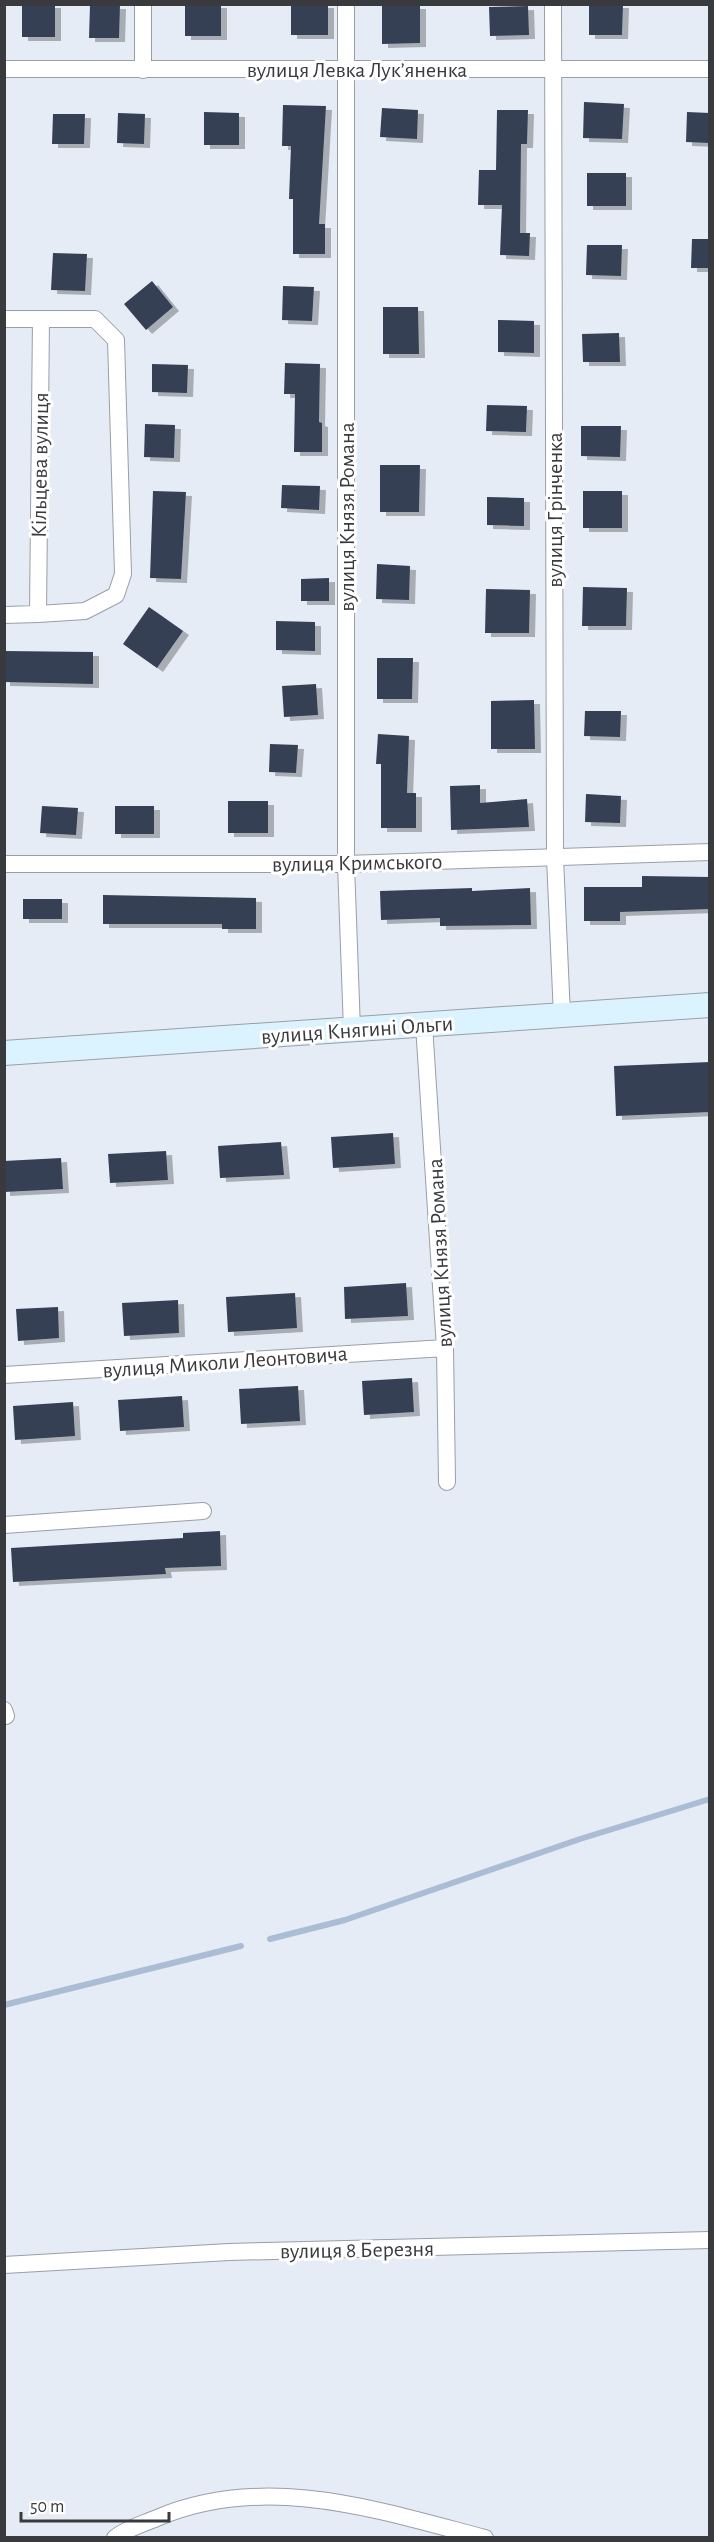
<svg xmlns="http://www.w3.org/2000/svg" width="714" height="2542" font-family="'Alegreya Sans',sans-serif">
  <defs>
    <filter id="shadow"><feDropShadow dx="6" dy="4" stdDeviation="0" flood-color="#0004"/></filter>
  </defs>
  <rect width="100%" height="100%" fill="#e5ecf6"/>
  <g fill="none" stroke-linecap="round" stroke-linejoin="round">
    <path stroke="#abbcd5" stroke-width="6" d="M270,1939L345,1920L580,1839L710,1799
      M4,2005L241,1946"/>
  </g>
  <path fill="#344055" filter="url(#shadow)" d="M22,4H55V37H22Z
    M185,4H221V36H185Z
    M291,4H328V35H291Z
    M589,4H623L622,35H589Z
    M90,5H120L119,38H89Z
    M382,5H420V43L382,44Z
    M528,6L529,35L490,36L489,7Z
    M584,102L624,104L622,139L583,138Z
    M283,105L326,106L319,224H325V254H293V199H289L291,146H282Z
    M382,108L418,110L417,139L380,137Z
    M497,110H528L527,144H521L520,233H530L529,256L500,255L502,205H478L479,170H496Z
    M204,112L239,113V145H204Z
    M687,112L710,113V143L686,142Z
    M118,113L145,114L144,144L117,143Z
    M53,114H85L84,144H52Z
    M587,173H626V206H587Z
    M692,239H710V268H691Z
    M587,245H622L621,276L586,275Z
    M53,253L87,254L85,291L51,290Z
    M152,281L173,307L146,330L124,304Z
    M283,286L314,287L312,321L282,320Z
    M383,307H418L419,354H383Z
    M498,320L534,321V353L498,352Z
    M619,333L620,362H583L582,334Z
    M285,363L320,364L319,422L322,423V452H294L295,394H284Z
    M152,364L188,365L187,393L152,392Z
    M487,405L527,406L526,432L486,431Z
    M145,424L175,425L174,458L144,457Z
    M581,426H621L620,457L581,456Z
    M380,465H420L419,512H380Z
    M282,485L320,486L319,510L281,508Z
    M153,491L186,492L181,579L150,578Z
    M583,491H622V528H583Z
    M487,497L524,498V526L487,525Z
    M377,564L410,566L409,600L376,599Z
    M329,578V601H301V579Z
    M583,587L627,588L626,626H582Z
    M486,589L530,590L529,633H485Z
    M149,607L183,631L157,668L123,644Z
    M276,621L315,622V651L276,650Z
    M4,651L93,652V684L4,682Z
    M377,658H413L412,699H377Z
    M316,684L318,715L284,717L282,686Z
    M534,700L535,749H491V701Z
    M585,711H621L620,737L584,736Z
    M378,734L409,736L407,793H416V828H381V764H376Z
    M270,744L298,745L296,773L269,772Z
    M480,785V803L527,799L529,827L451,830L450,786Z
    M586,794L621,796L620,823L585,822Z
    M228,801H268V833H228Z
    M42,806L78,808L76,835L40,833Z
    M115,806H154V834H115Z
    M642,876L710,877V909L620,912V921H584V887H642Z
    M472,888V891L530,888L531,925L440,926V918L381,920L380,891Z
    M103,895L256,898V929H222V924H103Z
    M23,899H62V919H23Z
    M710,1062V1112L616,1116L614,1066Z
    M393,1133L395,1164L333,1168L331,1137Z
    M281,1142L284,1175L220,1178L218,1146Z
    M166,1151L168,1180L110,1183L108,1154Z
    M61,1158L63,1189L4,1192V1161Z
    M406,1283L408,1316L345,1319L344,1287Z
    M295,1293L297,1328L228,1332L226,1297Z
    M178,1300L179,1333L124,1336L122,1303Z
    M58,1307L59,1338L18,1341L16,1309Z
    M412,1378L414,1412L364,1415L362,1381Z
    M298,1386L300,1421L241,1424L239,1389Z
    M182,1396L184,1427L120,1431L118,1400Z
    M73,1402L75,1436L15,1440L13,1406Z
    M220,1531L221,1566L165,1568L166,1574L13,1582L11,1548L183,1538V1533Z"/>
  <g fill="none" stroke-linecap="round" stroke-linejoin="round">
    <defs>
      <path id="street" d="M143,4V70
        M346,4V864L352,1030
        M553,4L555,858L562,1016
        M4,69H710
        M4,319H41L38,614L4,615
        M38,614L85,611L116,595L123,574L116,340L95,319H41
        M4,864H346L710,852
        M424,1025L445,1348L447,1482
        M4,1375L445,1348
        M4,1525L203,1511
        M4,1710L6,1716
        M4,2265L229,2252L710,2240
        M115,2538C127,2528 143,2524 157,2518C265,2472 378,2510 485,2538"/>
      <path id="secondary" d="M4,1053L710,1005"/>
    </defs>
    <use href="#street" stroke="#999fa8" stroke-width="18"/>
    <use href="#secondary" stroke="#999fa8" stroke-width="26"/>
    <use href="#street" stroke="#fff" stroke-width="16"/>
    <use href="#secondary" stroke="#daf3fe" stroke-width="24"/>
  </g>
  <g text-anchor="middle" stroke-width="6" stroke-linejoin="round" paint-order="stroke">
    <g font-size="22" fill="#383a3e" stroke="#fff">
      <text x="357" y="77">вулиця Левка Лукʼяненка</text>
      <text transform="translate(39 465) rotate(-89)" y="8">Кільцева вулиця</text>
      <text transform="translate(554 510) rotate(-90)" y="8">вулиця Грінченка</text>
      <text transform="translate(346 517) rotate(-90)" y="8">вулиця Князя Романа</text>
      <text transform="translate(357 862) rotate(-1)" y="8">вулиця Кримського</text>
      <text transform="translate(357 1029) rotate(-4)" y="8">вулиця Княгині Ольги</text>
      <text transform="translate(439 1253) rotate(-93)" y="8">вулиця Князя Романа</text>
      <text transform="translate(225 1361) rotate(-4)" y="8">вулиця Миколи Леонтовича</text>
      <text transform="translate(357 2249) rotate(-1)" y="8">вулиця 8 Березня</text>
    </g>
  </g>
  <rect width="714" height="2542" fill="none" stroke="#383a3e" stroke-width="12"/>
  <path d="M21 2512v9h148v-9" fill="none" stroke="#383a3e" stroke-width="3"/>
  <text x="30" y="2512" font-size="18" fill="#383a3e" stroke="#ffffff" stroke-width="4.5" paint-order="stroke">50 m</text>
</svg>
